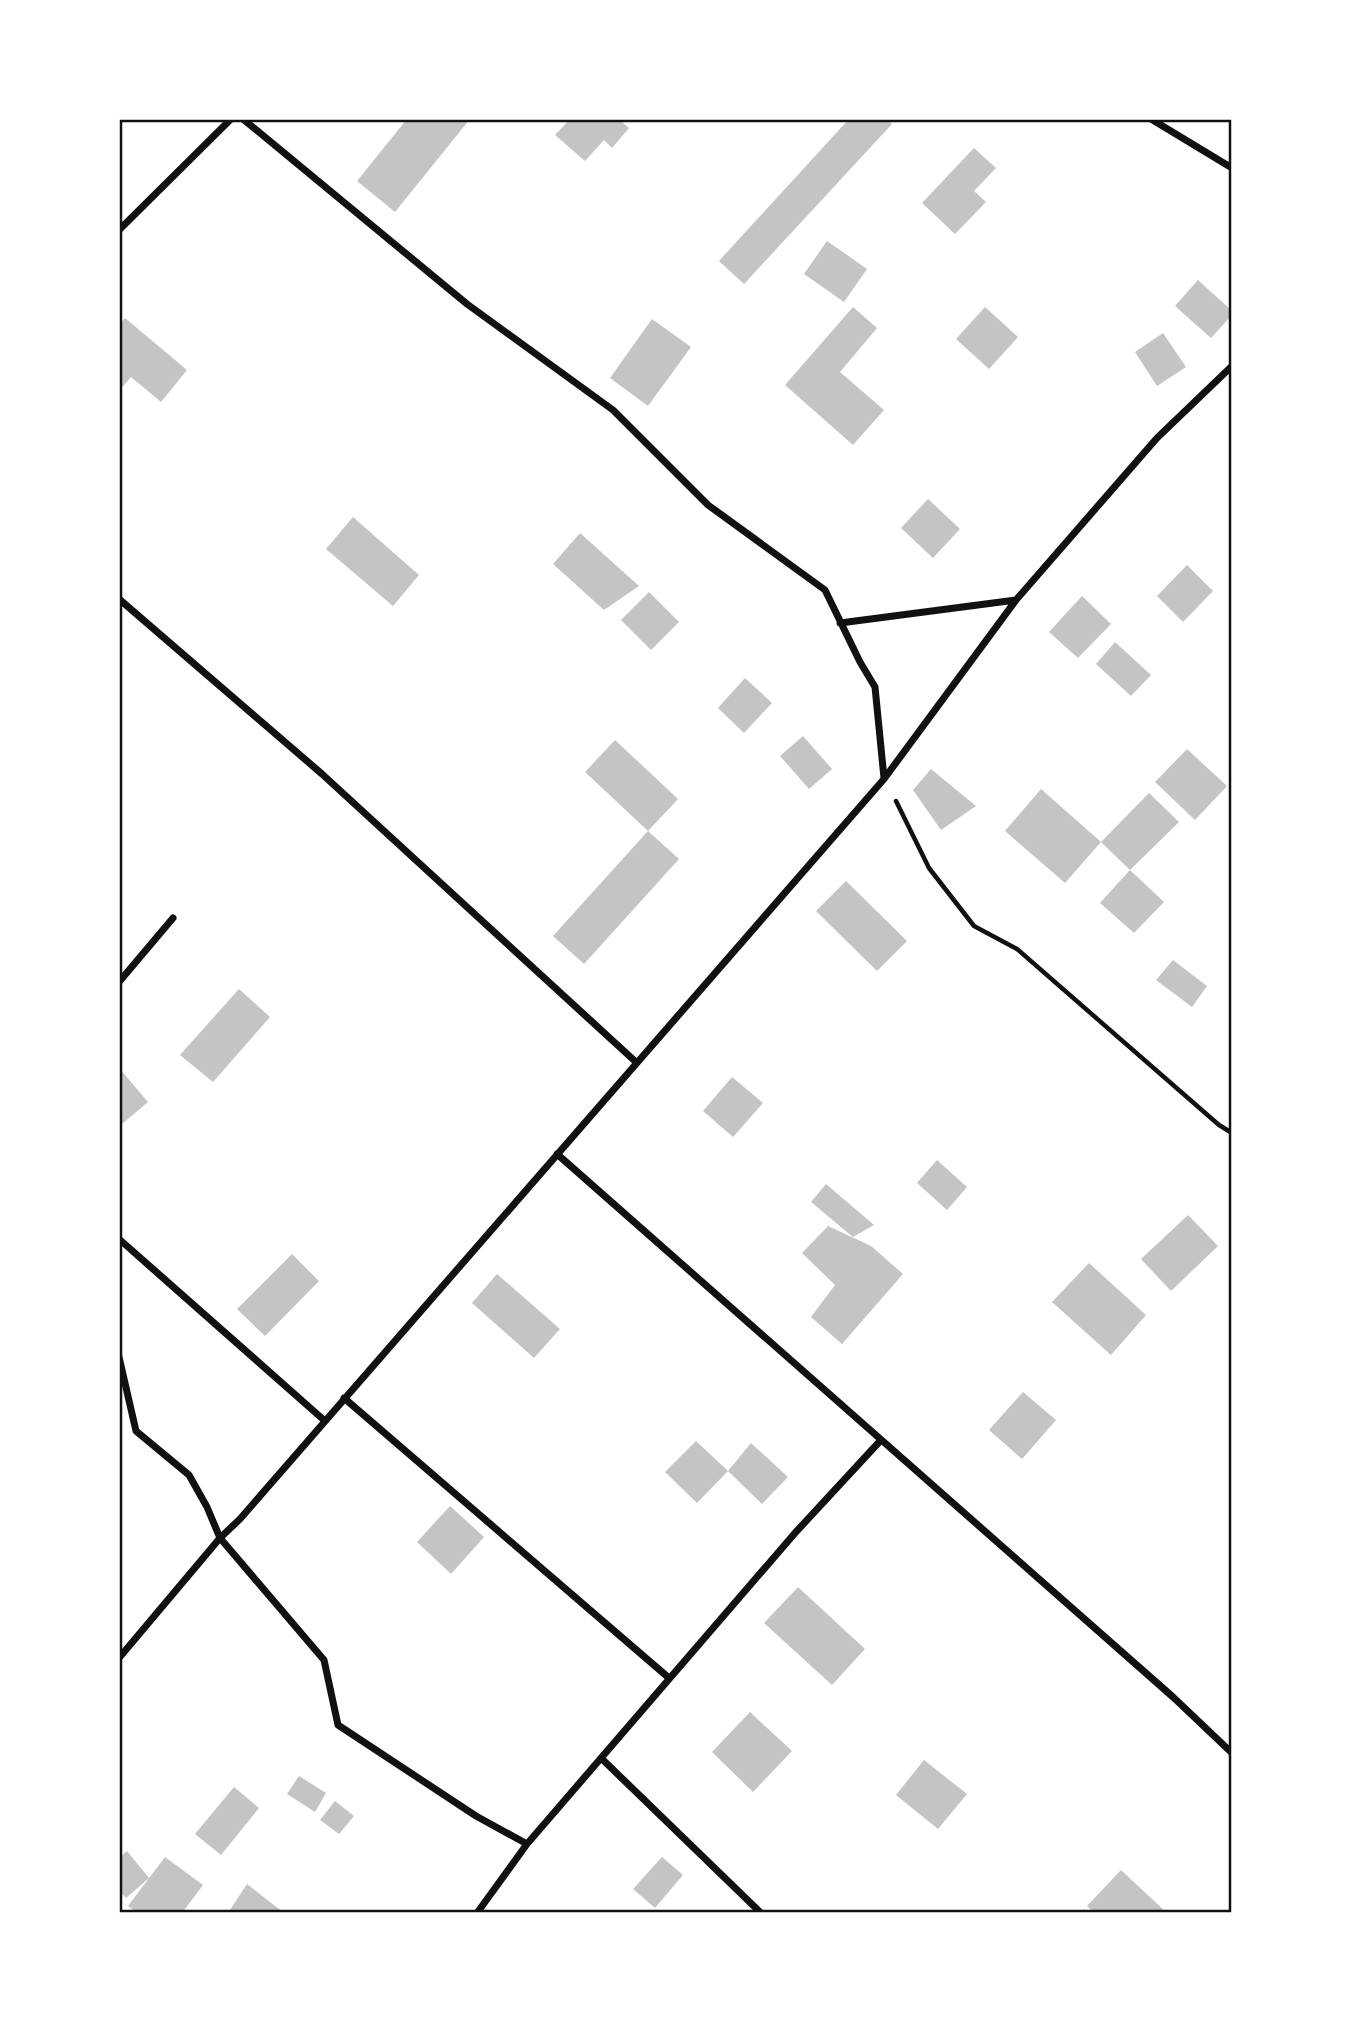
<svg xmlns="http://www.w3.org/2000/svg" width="1351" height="2032" font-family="'Libre Baskerville',serif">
  <rect width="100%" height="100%" fill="#fff"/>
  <path fill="#c4c4c4" d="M407,119H470L395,212L357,181Z
    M570,119H619L629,128L612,148L604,140L585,161L555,135Z
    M849,119H886L892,124L744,284L719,261Z
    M974,148L996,168L974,191L986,202L955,234L922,203Z
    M827,241L867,269L844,302L804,274Z
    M1198,280L1232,311V315L1211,338L1175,306Z
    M853,307L877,328L840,372L884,410L853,445L785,385Z
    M985,307L1018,337L989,369L956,339Z
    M125,318L187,370L161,402L131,377L119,391V325Z
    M652,319L691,347L648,406L610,378Z
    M1163,333L1186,367L1157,386L1135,352Z
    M928,499L960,529L933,558L901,528Z
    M353,517L419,575L393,606L326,549Z
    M580,533L639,586L604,610L553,564Z
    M1187,565L1213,591L1183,622L1157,596Z
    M649,592L679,622L651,650L621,620Z
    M1082,596L1111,624L1078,658L1049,632Z
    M1115,642L1151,675L1131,696L1096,664Z
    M745,678L772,703L744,733L718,708Z
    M803,736L832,769L809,789L780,756Z
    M615,740L678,799L648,831L585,772Z
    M1187,749L1227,786L1195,820L1155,782Z
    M931,769L976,806L941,830L913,790Z
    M1041,789L1101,842L1065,883L1005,831Z
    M1149,793L1179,822L1130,870L1101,842Z
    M648,831L679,859L584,964L553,936Z
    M1130,870L1164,902L1134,933L1100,903Z
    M846,881L907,941L877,971L816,911Z
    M1173,960L1207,986L1192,1007L1156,980Z
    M239,989L270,1017L213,1082L180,1055Z
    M119,1068L148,1102L122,1124L119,1120Z
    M732,1077L763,1103L733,1137L703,1111Z
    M937,1160L967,1187L947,1210L917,1183Z
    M826,1184L874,1225L853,1237L811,1202Z
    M1188,1215L1218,1246L1171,1291L1141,1259Z
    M828,1226L871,1246L903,1274L842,1344L811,1317L835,1285L802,1253Z
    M292,1254L319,1281L265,1336L237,1309Z
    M1089,1263L1146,1315L1111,1355L1052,1302Z
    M497,1274L560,1329L534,1358L472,1303Z
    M1023,1392L1056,1420L1022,1459L989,1430Z
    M696,1441L728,1471L697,1503L665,1472Z
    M751,1443L788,1477L762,1504L728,1471Z
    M450,1506L484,1537L451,1574L417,1542Z
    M798,1587L865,1649L832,1685L764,1623Z
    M750,1712L792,1751L753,1792L712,1752Z
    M924,1760L967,1794L938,1829L896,1795Z
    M299,1776L326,1793L315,1812L287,1794Z
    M234,1787L259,1808L221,1855L195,1834Z
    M335,1801L354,1816L339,1834L320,1820Z
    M127,1851L149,1878L126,1898L119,1890V1858Z
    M165,1857L203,1885L182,1913H137L128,1906Z
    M662,1857L683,1875L655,1908L633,1889Z
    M1121,1870L1167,1913H1094L1087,1906Z
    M247,1884L284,1913H228Z"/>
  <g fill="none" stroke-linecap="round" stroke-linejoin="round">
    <path stroke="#111" stroke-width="4.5" d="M896,801L929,868L974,926L1017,949L1219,1125L1232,1133"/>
    <path stroke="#111" stroke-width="7" d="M243,119L467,304L613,410L708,505L825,590L860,662L875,687L884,778
      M1151,119L1232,168
      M119,230L231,119
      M119,599L322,774L637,1063
      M840,623L1016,600
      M119,982L173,918
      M557,1154L1173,1697L1232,1753
      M119,1239L325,1421
      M119,1357L136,1431L189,1475L207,1507L220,1538L324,1660L338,1725L476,1816L527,1844
      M344,1398L669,1678
      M119,1658L220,1538L240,1519L884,779L1016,600L1157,438L1232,366
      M601,1758L761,1913
      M477,1913L527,1844L795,1533L881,1440"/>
  </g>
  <rect width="1351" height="2032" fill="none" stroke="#ffffff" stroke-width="242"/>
  <rect x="121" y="121" width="1109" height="1790" fill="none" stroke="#111" stroke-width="2.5"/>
</svg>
